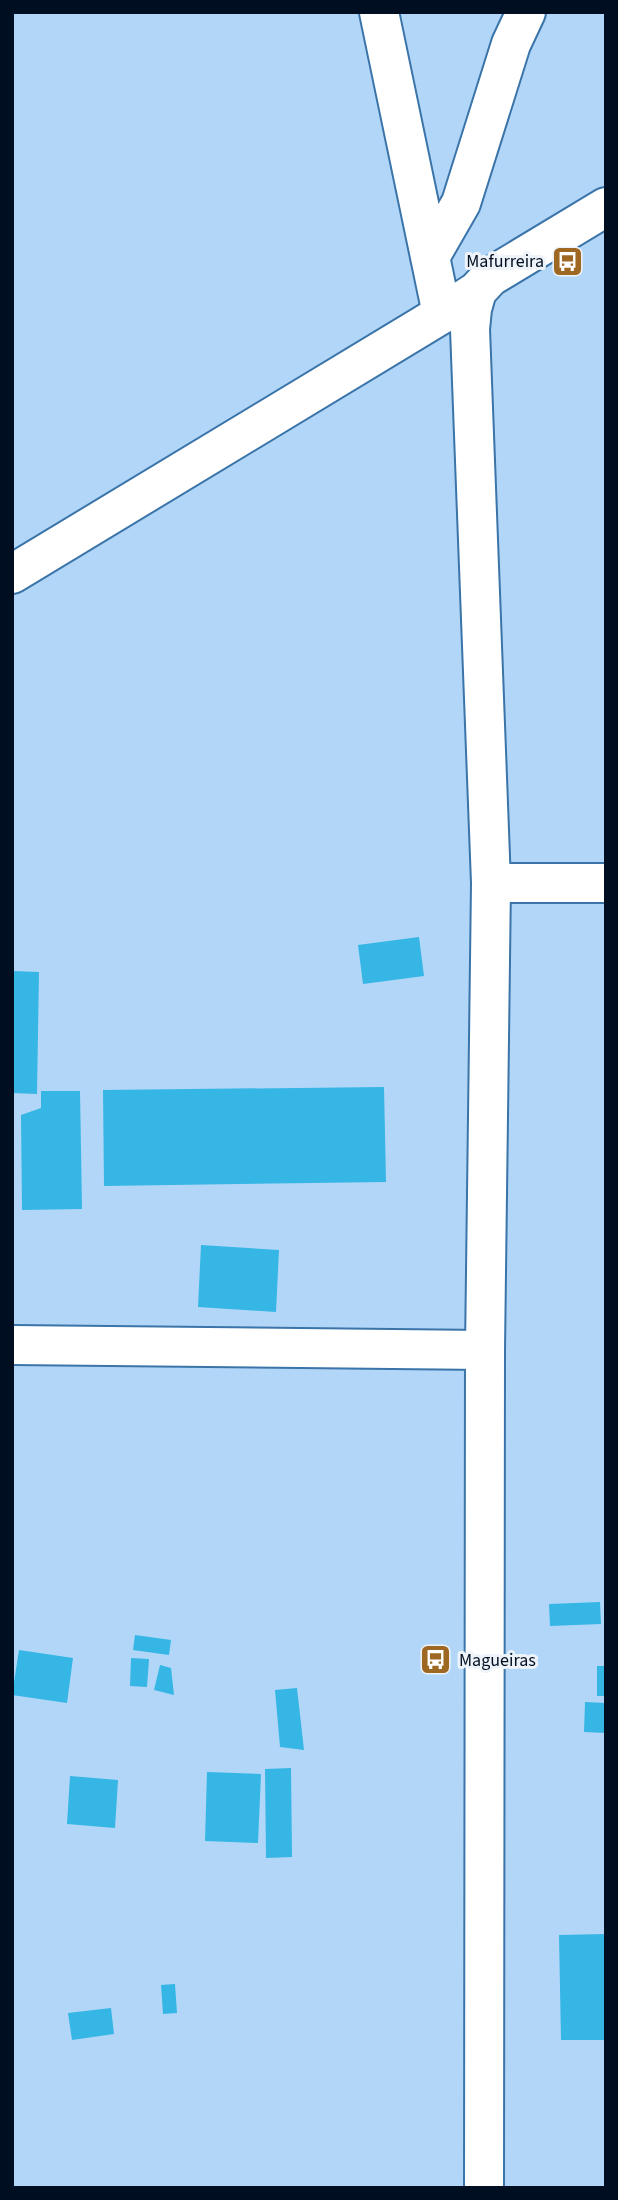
<svg xmlns="http://www.w3.org/2000/svg" width="618" height="2200" font-family="'Source Sans 3',sans-serif">
  <rect width="100%" height="100%" fill="#b2d6f8"/>
  <path fill="#35b6e5" d="M419,937L424,976L363,984L358,945Z
    M12,971L39,972L37,1094L12,1093Z
    M384,1087L386,1182L104,1186L103,1090Z
    M41,1091H80L82,1209L22,1210L21,1115L41,1108Z
    M201,1245L279,1250L276,1312L198,1307Z
    M600,1602L601,1624L550,1626L549,1604Z
    M135,1635L171,1640L169,1655L133,1650Z
    M19,1650L73,1658L67,1703L12,1695Z
    M131,1658L149,1659L147,1687L130,1686Z
    M160,1665L171,1668L174,1695L154,1690Z
    M597,1666H606V1696H597Z
    M297,1688L304,1750L280,1747L275,1690Z
    M585,1702L606,1703V1733L584,1732Z
    M291,1768L292,1857L266,1858L265,1769Z
    M207,1772L261,1774L258,1843L205,1841Z
    M70,1776L118,1780L115,1828L67,1824Z
    M606,1934V2040H561L559,1935Z
    M175,1984L177,2013L163,2014L161,1985Z
    M111,2008L114,2034L72,2040L68,2013Z"/>
  <g fill="none" stroke-linecap="round" stroke-linejoin="round">
    <defs>
      <path id="minor" d="M379,12L442,314
        M430,257L461,203L511,44L526,12
        M491,883H606
        M12,1345L485,1350"/>
      <path id="major" d="M477,291L472,309L470,329L491,883L485,1350L484,2188
        M12,574L442,314L477,291L490,277L606,207"/>
    </defs>
    <use href="#minor" stroke="#3a74a8" stroke-width="42"/>
    <use href="#major" stroke="#3a74a8" stroke-width="42"/>
    <use href="#minor" stroke="#fff" stroke-width="38"/>
    <use href="#major" stroke="#fff" stroke-width="38"/>
  </g>
  <defs>
    <symbol id="bus-square" viewBox="-11 -11 22 22"><rect x="-9" y="-9" width="18" height="18" rx="4" fill="#9e6722" stroke="#edf3f9"/><path d="M-5-6H5V4H4V6H2V4H-2V6H-4V4H-5ZM-3.5-4V0h7V-4ZM-3.5 1.2v1.5H-2V1.2ZM2 1.2v1.5H3.5V1.2Z" fill="#fff"/></symbol>
  </defs>
  <g fill-rule="evenodd">
    <use href="#bus-square" x="550" y="244" width="35" height="35"/>
    <use href="#bus-square" x="418" y="1642" width="35" height="35"/>
  </g>
  <g text-anchor="middle" stroke-width="6" stroke-linejoin="round" paint-order="stroke">
    <g font-size="18" fill="#000e21" stroke="#edf3f9" text-anchor="end">
      <text x="544" y="267">Mafurreira</text>
      <text x="459" y="1666" text-anchor="start">Magueiras</text>
    </g>
  </g>
  <rect width="618" height="2200" fill="none" stroke="#000e21" stroke-width="28"/>
</svg>
